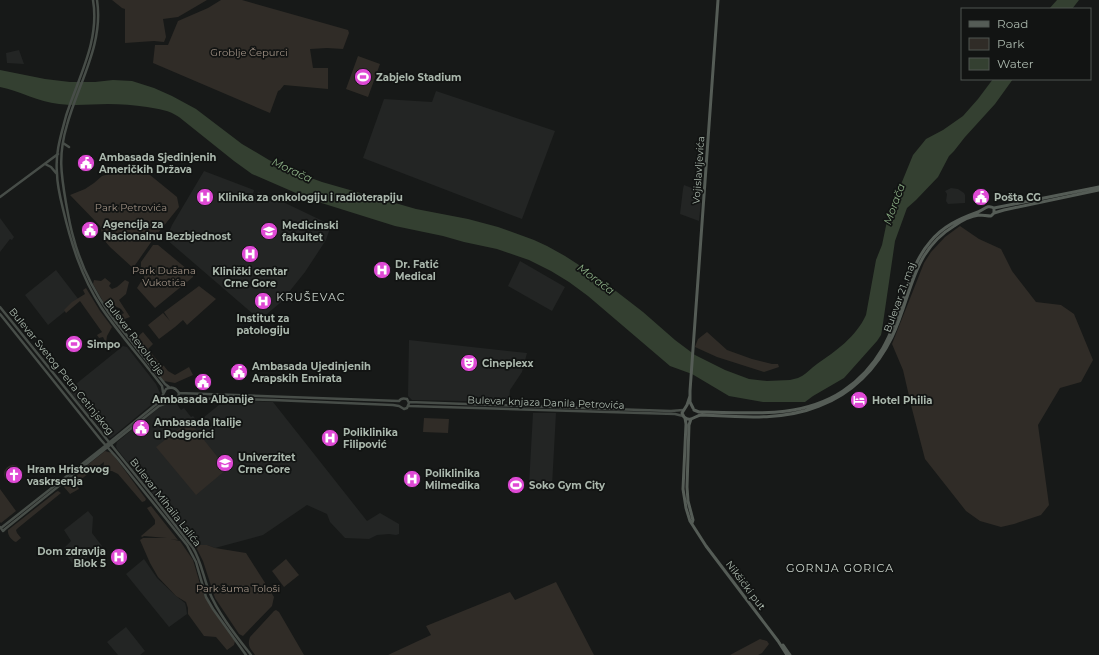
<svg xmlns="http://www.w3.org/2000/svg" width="1099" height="655" font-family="Montserrat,sans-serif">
  <rect width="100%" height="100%" fill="#171918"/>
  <path fill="#232524" d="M19,50L24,64L7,63L6,53Z
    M436,91L555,131L522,219L363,158L384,99L432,102Z
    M204,171L254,190L253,194L257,195L258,192L279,200L331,225L326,240L305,272L281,302L260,320L166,239L172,225Z
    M684,185L702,192L699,221L680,214L683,189Z
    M951,188L958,189L964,193L965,195V203L948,204L946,201L947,194L945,191Z
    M0,218L14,237L12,240L10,239L0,252Z
    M520,261L565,287L552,311L508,286Z
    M56,270L79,300L48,325L25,295Z
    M409,340L527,353L522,372L510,390L509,402L412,400L408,396Z
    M123,346L127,347L156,384L160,393L157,400L111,438H110L108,437L71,393V388Z
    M225,400L273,402L367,521L380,513L399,524V534L396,535L389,534L377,535L369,539L345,538L330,522L327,514L307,505L263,535L215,548L207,545L198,546L197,549L117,449L116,446L117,442L161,406L166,404L171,405L176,403L181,410L184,408L191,417L193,416L198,422Z
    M533,413H556L552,486L529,485Z
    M88,511L93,517L92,533L102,546L75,567L64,552V548L71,541L64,530Z
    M144,559L157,578L176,596L185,603L186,607L187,614L169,627L126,574Z
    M126,627L145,651L140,655H118L107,642Z"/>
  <path fill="#302c27" d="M112,0H207L178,17L163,19L166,37L164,42L154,41L125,43V9L122,8Z
    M221,0H242L348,30L349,33L343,49L327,48L310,49L313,68H328V89L284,85L280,90L278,91L270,113L153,63L155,45H168L178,21L208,8Z
    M358,56L380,64L368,97L346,89Z
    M139,166L177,197L179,207L154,238L133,268L110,247L104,240L100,226L70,195L85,189L94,183L102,176L121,170Z
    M960,226L979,239L1001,249L1012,271L1036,302L1061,305L1074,314L1093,360L1081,382L1060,388L1038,425L1049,505L1041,515L1014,524L1001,527L980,521L966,511L925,459L912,409L903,370L892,344L924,263L931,252L945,237Z
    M153,245H158L193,274V277L155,308L137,288L144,277L145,271L141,267V262Z
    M105,278L111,283L109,286L112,289L117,287L125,280L129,282L126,294L119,300L130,317L122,320L119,319L118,316L124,313L121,309L115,306L113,299L104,303L93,284L94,280L101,281Z
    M199,286L216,299L187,325L183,320L175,327L159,339L148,325L163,313L170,321L164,312Z
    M86,288L100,311L112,327L107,336L106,343L103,337L99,338L97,335L102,332L80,301L66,313L64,310L72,302L85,294L83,290Z
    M143,332L153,344L148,349L161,365L164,366L168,371L175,375L189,367L193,375L175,383L164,381L136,345C136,340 139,335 143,332Z
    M707,332L727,350L752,359L772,364H778L779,367L764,372L717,357L695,347L698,339Z
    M424,418L449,419L448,433L423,432Z
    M189,421L227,469L196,495L156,447Z
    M105,451L112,453L146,499L145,501L142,502L118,474L112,471H103L104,462L76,483L79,489L70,494L64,487V484Z
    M4 474a9 9 0 1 1 18 0a9 9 0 1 1-18 0Z
    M0,489L16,511L1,523L0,522Z
    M58,491L61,493L18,528L16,530L17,533L21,538L16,542C12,541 7,535 8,530L56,492Z
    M151,506L178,540L170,539L180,541L193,560L201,587L207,599L235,641L234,645L227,650L216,637L204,636L188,614V608L186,602L176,596L158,577L150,563L140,540L143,538H167L144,536L142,537L141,536L155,524V520L147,508Z
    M200,545H207L215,548L246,553L274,597L272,606L243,636L239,634L215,598L203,561L197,549L198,546Z
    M286,559L299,575L284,587L272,571Z
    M556,582L594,655H388L431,635L426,626L510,592L515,600Z
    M276,610L279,612L304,655H255C250,648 247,646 250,637L274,611Z
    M760,639L767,641L769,644L762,653L758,655H730Z"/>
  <path fill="#344031" d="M1057,0H1079L1072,9H1049Z
    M0,70L45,79L70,82H95L113,80L132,81L154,88L172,96L196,109L242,144L269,160L289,170L322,182L416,209L468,219L498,227L534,240L547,246L565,256L599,278L643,312L675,340L695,355L725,370L749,379L767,381L790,380L798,378L802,376C807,373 811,368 817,364C836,351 856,337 866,315L876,260L882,245L887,221L895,199L913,155L922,144L926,139L943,130L963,116L978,99L993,79H1013L995,104L965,137L954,151L949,156L938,177L916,200L907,208L895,241L882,330L881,335L877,341L844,378L813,396L805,402H763L729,396L692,374L670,366L588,296L569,282L551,271L529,260L497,249L464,242L443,236L395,226L312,200L252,174L234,161L179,117C169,110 159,109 147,107C134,105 121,104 108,104C91,104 76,106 59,104C38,102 20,91 0,87Z"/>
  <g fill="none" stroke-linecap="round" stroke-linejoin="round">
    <path stroke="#474d48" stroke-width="2.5" d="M93,0C100,41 78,78 66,116C61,135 55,153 57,173C57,185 60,197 63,209C71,243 81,276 101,307C119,334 142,359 162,386L163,392
      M97,0C104,44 78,84 67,125C58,155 61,174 66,203C68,214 70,226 73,236C80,263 93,290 109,313C116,323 124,332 131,341C143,356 154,370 165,384L169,387
      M63,143L69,147
      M45,164L51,167L56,173
      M0,197L58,154
      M0,307L154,498L193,548C201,561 203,576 209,591C217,612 237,637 251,655
      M0,314L101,440L118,459L187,545L196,562L206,597L213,609L246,655
      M409,402L671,411L683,410
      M409,406L675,414L683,416
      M0,527L3,531L5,529L159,406L166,403H174L181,398L273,400L393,405L399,406L404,409L407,408L409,403L407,399C404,398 401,398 399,401L179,393
      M1,528L105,446L159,402L166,389C172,386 176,388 179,393L178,399"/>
    <path stroke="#555c56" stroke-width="3" d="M994,208L1099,187
      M994,213L1004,210L1099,190
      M690,396L687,405L682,413L684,417C691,423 695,415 702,415C741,417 782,421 819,406C852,394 877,368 892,337C912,296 911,252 954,226C961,221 970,216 979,215C983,215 987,216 991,216L994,213V208C987,204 984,210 978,212C959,219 943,226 930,242C917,257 911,275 905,294C892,334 879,367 843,391C802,418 754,413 707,412H699L694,410
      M693,408L690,402V391L718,0
      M685,418L686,424L683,489L686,508L690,521L706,546L778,641L787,655
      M691,419L689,425L687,487L688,501L693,520L692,523
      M783,645L790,655"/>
  </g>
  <defs>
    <symbol id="stadium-disc" viewBox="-11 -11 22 22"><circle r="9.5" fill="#df49d5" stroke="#121413"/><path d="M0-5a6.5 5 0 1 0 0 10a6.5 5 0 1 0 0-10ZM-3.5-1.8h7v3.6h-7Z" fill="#fff"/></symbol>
    <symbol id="civic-disc" viewBox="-11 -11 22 22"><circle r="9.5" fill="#df49d5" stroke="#121413"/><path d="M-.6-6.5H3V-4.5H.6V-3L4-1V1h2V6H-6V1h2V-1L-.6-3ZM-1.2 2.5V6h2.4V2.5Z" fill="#fff"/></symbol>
    <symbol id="hospital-disc" viewBox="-11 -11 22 22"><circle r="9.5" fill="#df49d5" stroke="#121413"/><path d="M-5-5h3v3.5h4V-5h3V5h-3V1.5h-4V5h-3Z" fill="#fff"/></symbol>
    <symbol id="university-disc" viewBox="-11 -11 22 22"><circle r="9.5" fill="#df49d5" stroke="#121413"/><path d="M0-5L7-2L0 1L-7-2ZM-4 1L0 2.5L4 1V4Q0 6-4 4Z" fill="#fff"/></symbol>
    <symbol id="theatre-disc" viewBox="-11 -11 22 22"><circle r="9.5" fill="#df49d5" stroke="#121413"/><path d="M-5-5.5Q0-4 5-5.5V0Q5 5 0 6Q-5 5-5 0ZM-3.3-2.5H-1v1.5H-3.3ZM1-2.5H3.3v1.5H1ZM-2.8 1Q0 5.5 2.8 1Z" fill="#fff"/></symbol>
    <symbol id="hotel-disc" viewBox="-11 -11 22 22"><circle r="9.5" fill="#df49d5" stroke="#121413"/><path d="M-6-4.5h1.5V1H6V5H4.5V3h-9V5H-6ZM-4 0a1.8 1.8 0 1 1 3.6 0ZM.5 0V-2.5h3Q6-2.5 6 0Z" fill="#fff"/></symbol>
    <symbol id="church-disc" viewBox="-11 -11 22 22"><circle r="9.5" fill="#df49d5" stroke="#121413"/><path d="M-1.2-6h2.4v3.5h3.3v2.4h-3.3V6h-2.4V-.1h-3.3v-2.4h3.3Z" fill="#fff"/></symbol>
  </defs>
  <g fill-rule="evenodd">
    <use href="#stadium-disc" x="353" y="67" width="20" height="20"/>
    <use href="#civic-disc" x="76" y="153" width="20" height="20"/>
    <use href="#hospital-disc" x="195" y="187" width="20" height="20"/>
    <use href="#civic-disc" x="971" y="187" width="20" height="20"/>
    <use href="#civic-disc" x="80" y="220" width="20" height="20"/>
    <use href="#university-disc" x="259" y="221" width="20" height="20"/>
    <use href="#hospital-disc" x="240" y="244" width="20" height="20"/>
    <use href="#hospital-disc" x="372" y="260" width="20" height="20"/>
    <use href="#hospital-disc" x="253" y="291" width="20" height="20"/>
    <use href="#stadium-disc" x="64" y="334" width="20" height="20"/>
    <use href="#theatre-disc" x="459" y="353" width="20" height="20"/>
    <use href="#civic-disc" x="229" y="362" width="20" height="20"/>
    <use href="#civic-disc" x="193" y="372" width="20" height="20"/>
    <use href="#hotel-disc" x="849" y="390" width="20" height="20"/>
    <use href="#civic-disc" x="131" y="418" width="20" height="20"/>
    <use href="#hospital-disc" x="320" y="428" width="20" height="20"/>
    <use href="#university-disc" x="215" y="453" width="20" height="20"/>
    <use href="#church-disc" x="4" y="465" width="20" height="20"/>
    <use href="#hospital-disc" x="402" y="469" width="20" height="20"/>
    <use href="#stadium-disc" x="506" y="475" width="20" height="20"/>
    <use href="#hospital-disc" x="109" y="547" width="20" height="20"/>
  </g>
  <g text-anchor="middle" stroke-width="3.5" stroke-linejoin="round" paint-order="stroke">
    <g font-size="10" fill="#a09184" stroke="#121413">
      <text x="249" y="56">Groblje Čepurci</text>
      <text x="131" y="211">Park Petrovića</text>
      <text x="164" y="274">Park Dušana<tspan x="164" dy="12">Vukotića</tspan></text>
      <text x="238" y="592">Park šuma Tološi</text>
    </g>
    <g font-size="10" font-weight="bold" fill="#aab7ac" stroke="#121413" text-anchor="start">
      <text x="376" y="81">Zabjelo Stadium</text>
      <text x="99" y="161">Ambasada Sjedinjenih<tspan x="99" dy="12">Američkih Država</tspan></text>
      <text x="218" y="201">Klinika za onkologiju i radioterapiju</text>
      <text x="994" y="201">Pošta CG</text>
      <text x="103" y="228">Agencija za<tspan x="103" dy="12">Nacionalnu Bezbjednost</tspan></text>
      <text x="282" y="229">Medicinski<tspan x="282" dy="12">fakultet</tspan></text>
      <text x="395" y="268">Dr. Fatić<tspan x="395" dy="12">Medical</tspan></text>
      <text x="250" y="275" text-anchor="middle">Klinički centar<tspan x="250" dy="12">Crne Gore</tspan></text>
      <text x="263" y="322" text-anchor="middle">Institut za<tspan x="263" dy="12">patologiju</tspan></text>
      <text x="87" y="348">Simpo</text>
      <text x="482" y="367">Cineplexx</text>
      <text x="252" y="370">Ambasada Ujedinjenih<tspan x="252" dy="12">Arapskih Emirata</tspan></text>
      <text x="203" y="403" text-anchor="middle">Ambasada Albanije</text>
      <text x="872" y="404">Hotel Philia</text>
      <text x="154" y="426">Ambasada Italije<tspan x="154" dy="12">u Podgorici</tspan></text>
      <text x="343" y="436">Poliklinika<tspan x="343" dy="12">Filipović</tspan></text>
      <text x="238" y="461">Univerzitet<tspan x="238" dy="12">Crne Gore</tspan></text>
      <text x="27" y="473">Hram Hristovog<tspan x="27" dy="12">vaskrsenja</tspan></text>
      <text x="425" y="477">Poliklinika<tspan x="425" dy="12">Milmedika</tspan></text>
      <text x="529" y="489">Soko Gym City</text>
      <text x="106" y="555" text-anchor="end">Dom zdravlja<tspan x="106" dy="12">Blok 5</tspan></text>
    </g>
    <g font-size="10" fill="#aab7ac" stroke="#121413">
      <text transform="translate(698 170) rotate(-86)" y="4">Vojislavljevića</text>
      <text transform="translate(899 297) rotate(-70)" y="4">Bulevar 21. maj</text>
      <text transform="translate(135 337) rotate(53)" y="4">Bulevar Revolucije</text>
      <text transform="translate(62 371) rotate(51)" y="4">Bulevar Svetog Petra Cetinjskog</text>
      <text transform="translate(546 402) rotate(2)" y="4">Bulevar knjaza Danila Petrovića</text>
      <text transform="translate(166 502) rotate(52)" y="4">Bulevar Mihaila Lalića</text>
      <text transform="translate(746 585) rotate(53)" y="4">Nikšićki put</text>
    </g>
    <g font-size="11" font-style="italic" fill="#8bae85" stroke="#121413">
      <text transform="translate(292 170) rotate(25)" y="4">Morača</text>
      <text transform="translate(894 204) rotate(-70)" y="4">Morača</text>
      <text transform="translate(596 279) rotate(37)" y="4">Morača</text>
    </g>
    <g font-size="11" letter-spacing="1" fill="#cbd4cc" stroke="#121413">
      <text x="311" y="301">KRUŠEVAC</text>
      <text x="840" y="572">GORNJA GORICA</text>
    </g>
  </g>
  <rect x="961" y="8" width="130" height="72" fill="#121413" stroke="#4f5550"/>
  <rect x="969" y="21" width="20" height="6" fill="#555c56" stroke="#4f5550"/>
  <text x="997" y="28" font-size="12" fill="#aab7ac">Road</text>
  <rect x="969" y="38" width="20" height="12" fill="#302c27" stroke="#4f5550"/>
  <text x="997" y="48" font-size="12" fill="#aab7ac">Park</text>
  <rect x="969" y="58" width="20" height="12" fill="#344031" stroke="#4f5550"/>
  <text x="997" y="68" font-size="12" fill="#aab7ac">Water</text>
</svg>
